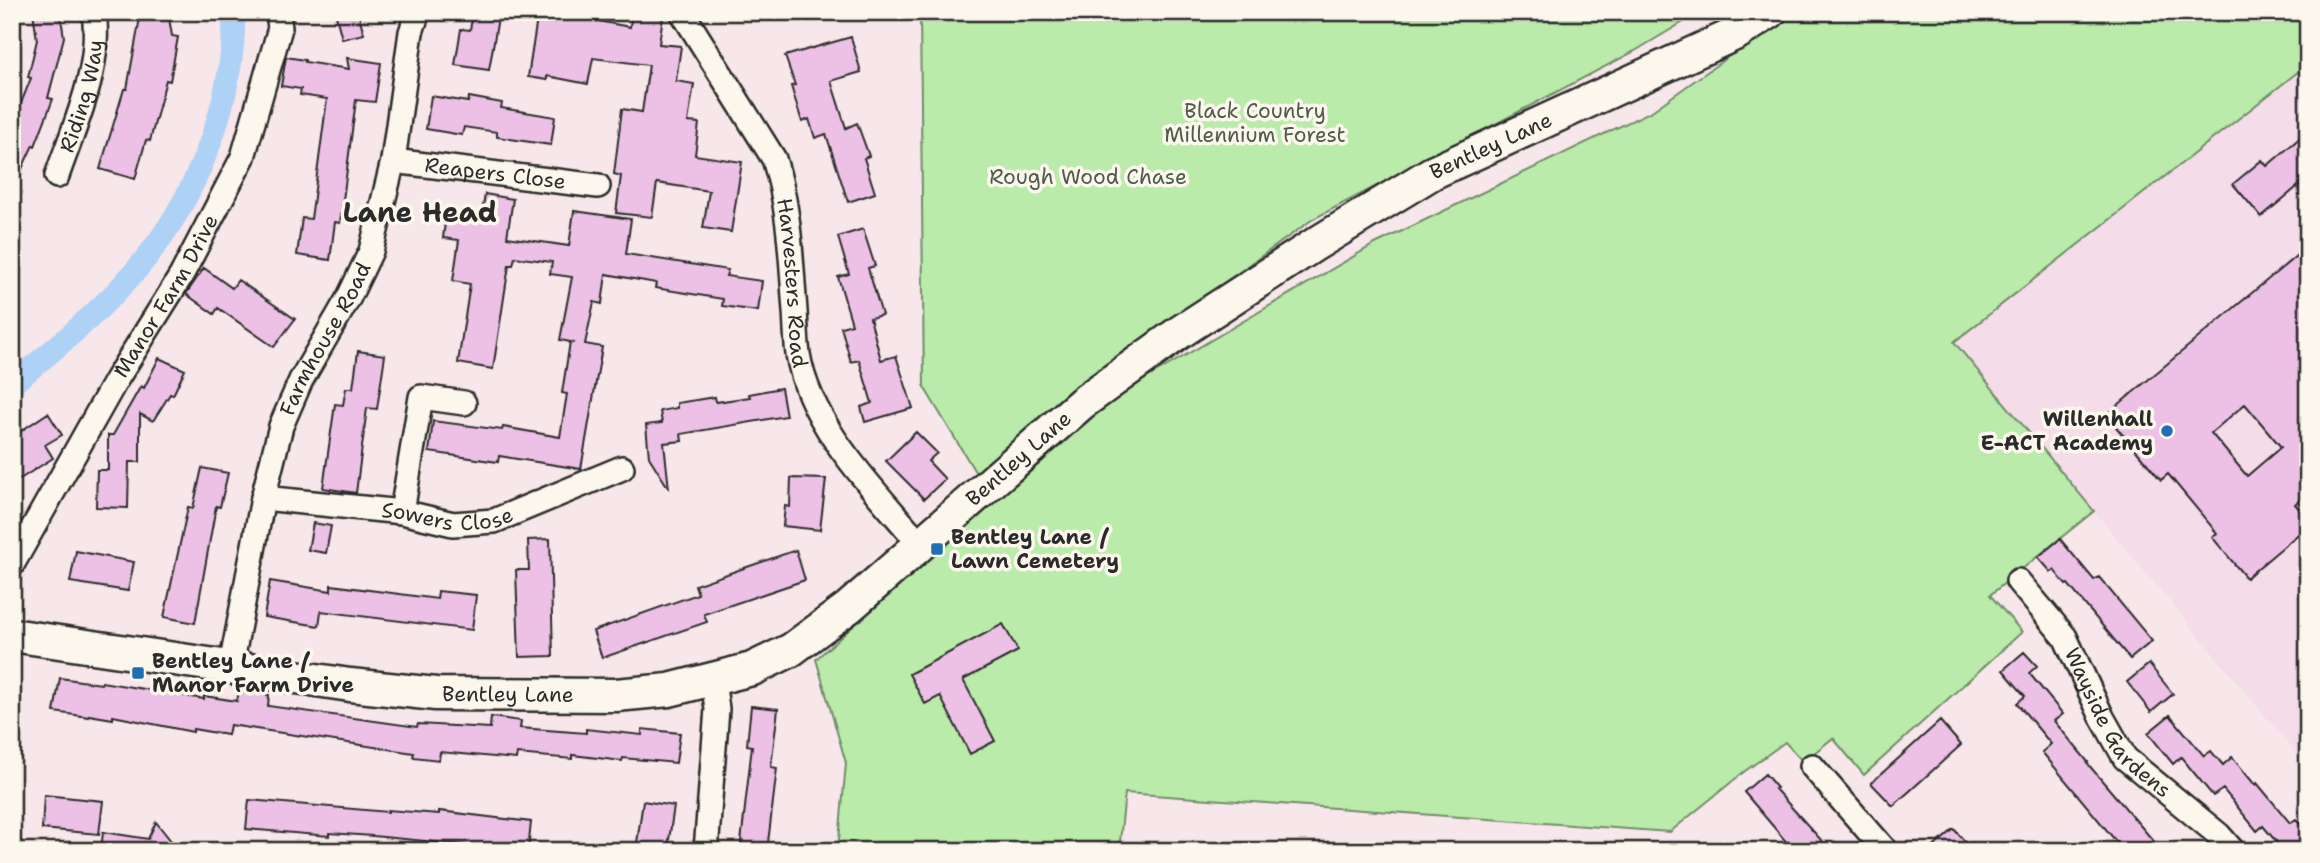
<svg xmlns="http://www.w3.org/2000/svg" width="2320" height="863" font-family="'Shantell Sans',sans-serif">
  <rect width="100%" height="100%" fill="#f7e7ea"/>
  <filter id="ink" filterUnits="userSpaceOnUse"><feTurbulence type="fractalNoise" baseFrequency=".0143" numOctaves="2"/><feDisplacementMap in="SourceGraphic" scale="14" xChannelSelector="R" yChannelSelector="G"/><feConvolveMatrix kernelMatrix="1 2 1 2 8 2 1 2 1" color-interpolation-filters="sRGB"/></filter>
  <g filter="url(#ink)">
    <path fill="#f4dce9" d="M2308,64V767L1953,342Z"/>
    <path fill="#baebaa" stroke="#728b6a" stroke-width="2" d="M920,12H1700L1635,51L1313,219L1064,398L977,475L924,387Z
      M1791,12H2308V64L1954,342L2094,511L1990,595L2022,632L1864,775L1833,738L1803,762L1785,742L1745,771L1670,832L1125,793L1119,851H838L846,763L816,659L1106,402L1373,245L1652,111Z"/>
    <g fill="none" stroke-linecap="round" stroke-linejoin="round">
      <path stroke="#aed1f6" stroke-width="23" d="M12,384C56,348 101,311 138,268C197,198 234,104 234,12"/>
    </g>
    <path fill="#edc1e6" stroke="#2b2b2b" stroke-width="2" fill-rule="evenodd" d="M33,12H60L64,37L48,98L53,99L35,146L33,145L12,190V126L31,78L28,77L37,40Z
      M141,12H168L172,36L178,37L170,81L166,80L150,141L146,140L135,179L100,169L124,89H127Z
      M335,12H358L364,34L342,39Z
      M473,12H499L489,70L455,65L461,29L470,30Z
      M538,12H550L630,27L632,12L663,16L659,44L681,46L676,81L694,84L688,122L699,123L695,155L742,162L731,232L703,228L709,191L657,183L652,217L616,213L621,176L614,174L622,109L642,112L649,65L593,58L588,84L547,76V80L528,77Z
      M851,37L861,72L831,81L846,128L857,123L869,156L864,158L875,193L848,202L826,134L815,138L809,119L802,122L791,86L795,85L785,56Z
      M286,57L305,60V62L349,69L347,58L381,63L375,102L356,100L340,223L335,222L330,260L297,255L302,218L311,219L327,99L300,95L301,89L281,86Z
      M431,96L468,102L469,97L502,103L501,108L555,117L551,145L497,137V132L464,127L462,135L426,129Z
      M2308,131V178L2261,217L2233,184L2262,160L2267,166Z
      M485,194L513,199L507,237L569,246L574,211L631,219L626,254L728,270L726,276L762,281L758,311L722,306L723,299L655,288L656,283L606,274L602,304L594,302L585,344L602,347L581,469L499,456L498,462L429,452L433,421L502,430L503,427L560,437L567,394L562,393L570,342L575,343L560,340L572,277L550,274L552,262L515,257L513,265H509L493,369L458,363L470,284L453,281L459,240L443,238L446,215L481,220Z
      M863,229L875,266L868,268L882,315L870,318L881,360L896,356L913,408L865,422L861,407L872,403L859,360L851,362L841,327L852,324L838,277L849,274L838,237Z
      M2308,246V492L2295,504L2308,519V526L2246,578L2212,537L2217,533L2168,474L2161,480L2106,415ZM2245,404L2281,447L2247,476L2211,433Z
      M204,268L232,288L238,280L295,319L274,347L218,308L214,314L186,294Z
      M358,351L385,355L377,409L367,408L356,493L323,488L335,404L343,405L346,388H353Z
      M159,358L185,370L173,395L170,394L153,421L140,414V462H129L128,508L96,507L97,470H108V435H113L141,386L144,388Z
      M781,388L786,416L681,434L682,441L664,443L669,489L649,457L646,425L662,423L660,411L677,408V403L715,397L716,402L750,397L749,394Z
      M48,413L62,435L45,445L53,458L12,484V437Z
      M916,432L937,453L928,461L945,479L924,499L886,461Z
      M202,468L228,473L220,507L216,506L195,623L164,617L188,507L193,508Z
      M791,478L826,479L820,530L783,526L785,506L790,507Z
      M313,523L331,526L326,553L308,550Z
      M550,539L553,656L519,657L516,570H529L528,540Z
      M2060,539L2094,580L2099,577L2152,641L2130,659L2068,584L2066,585L2054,570L2051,572L2038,557Z
      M796,550L805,580L704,614L707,622L602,658L593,631L698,594L695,585Z
      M76,551L134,562L128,591L70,582Z
      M270,581L331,591V585L437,599L438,591L476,595L472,630L321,611L319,626L264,617Z
      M1003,624L1018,651L963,680L995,741L970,754L940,696L925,704L909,674Z
      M2024,652L2037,666L2029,673L2063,714L2054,721L2088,762L2087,763L2162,851H2124L2042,752L2051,744L2017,703L2025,696L2003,670Z
      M2149,664L2173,694L2151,712L2127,682Z
      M60,678L101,684L102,682L204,699V696L237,701L239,691L269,695L268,706L417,727L418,724L490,728L491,717L521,721L520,728L586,733V729L642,735V729L680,733L676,763L623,758L622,761L572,755V759L517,754L516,759L440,752L439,760L413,757L414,753L230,725L228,735L193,729V732L113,716V719L89,715V717L54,712Z
      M751,706L778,709L771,767L777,768L767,851H740L752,746L747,745Z
      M2170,715L2204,756L2211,751L2223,765L2232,757L2255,785L2257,783L2290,823L2296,819L2308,833V851H2284L2263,826L2257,831L2223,789L2213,796L2181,757L2173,764L2148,733Z
      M1940,721L1961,745L1893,806L1871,783Z
      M1765,774L1777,788L1775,789L1831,851H1794L1744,792Z
      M44,795L103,801L99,834L42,829Z
      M249,800L388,812V810L439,814V811L531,822L528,851L373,836L329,833V836L246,829Z
      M643,801L674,806L668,847L637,843Z
      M156,822L179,851H101L103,832L148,839Z
      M1954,829L1973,851H1929Z"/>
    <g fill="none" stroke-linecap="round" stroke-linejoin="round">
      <defs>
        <g id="street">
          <path id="s1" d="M682,12L774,159C790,208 791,260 795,311C796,325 796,340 798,354C810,427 874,489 920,544"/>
          <path id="s2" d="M393,161L598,186"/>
          <path id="s3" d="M57,176C75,124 102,68 94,12"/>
          <path id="s4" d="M263,498L402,512L453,524L494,521L622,468"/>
          <path d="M402,512L421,397L464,403"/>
          <path id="s5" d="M12,565L116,380L181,276L243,157L280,28L278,12"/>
          <path id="s6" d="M2018,581L2065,637L2102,717L2125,758L2219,835L2233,851"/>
          <path id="s7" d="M231,666L263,498L281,426L301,380L349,297L371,251L393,161L411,32L418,12"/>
          <path d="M1812,766L1886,851"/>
          <path d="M706,851L717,709L713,680"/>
        </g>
        <g id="secondary">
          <path id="s8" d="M12,635L350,685L436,694L616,695L669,690L752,669L791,650L849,607L1082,403L1180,332L1314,245L1432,173L1737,33L1770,12"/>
        </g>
      </defs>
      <use href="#street" stroke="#2b2b2b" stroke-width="28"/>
      <use href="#secondary" stroke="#2b2b2b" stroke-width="37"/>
      <use href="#street" stroke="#fbf7ec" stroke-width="23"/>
      <use href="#secondary" stroke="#fbf7ec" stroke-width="32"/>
    </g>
  </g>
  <g fill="#1f6fb2" stroke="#fbf7ec" stroke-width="2.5">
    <circle cx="2167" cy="431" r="7"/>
    <rect x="930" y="542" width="14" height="14" rx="3.5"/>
    <rect x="131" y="666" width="14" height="14" rx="3.5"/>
  </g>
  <g text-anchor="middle" stroke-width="7" stroke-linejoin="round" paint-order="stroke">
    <g font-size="21" fill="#2b2b2b" stroke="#fbf7ec">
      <text dy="7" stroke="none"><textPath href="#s3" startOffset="84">Riding Way</textPath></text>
      <text dy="7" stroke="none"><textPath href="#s8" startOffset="1656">Bentley Lane</textPath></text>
      <text dy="7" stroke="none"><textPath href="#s2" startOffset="103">Reapers Close</textPath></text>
      <text dy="7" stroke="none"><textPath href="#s1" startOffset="299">Harvesters Road</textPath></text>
      <text dy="7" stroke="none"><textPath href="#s5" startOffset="310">Manor Farm Drive</textPath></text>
      <text dy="7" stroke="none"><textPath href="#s7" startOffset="343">Farmhouse Road</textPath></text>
      <text dy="7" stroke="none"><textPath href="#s8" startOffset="1088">Bentley Lane</textPath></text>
      <text dy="7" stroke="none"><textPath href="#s4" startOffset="186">Sowers Close</textPath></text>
      <text dy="7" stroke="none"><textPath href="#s8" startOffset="500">Bentley Lane</textPath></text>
      <text dy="7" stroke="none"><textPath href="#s6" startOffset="175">Wayside Gardens</textPath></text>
    </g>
    <g font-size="21" fill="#4f5b4b" stroke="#fbf7ec">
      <text x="1255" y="118">Black Country<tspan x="1255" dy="24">Millennium Forest</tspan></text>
      <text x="1088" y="184">Rough Wood Chase</text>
    </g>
    <g font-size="21" font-weight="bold" fill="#2b2b2b" stroke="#fbf7ec" text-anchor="start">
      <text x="2153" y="426" text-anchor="end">Willenhall<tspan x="2153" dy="24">E-ACT Academy</tspan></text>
      <text x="951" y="544">Bentley Lane /<tspan x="951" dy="24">Lawn Cemetery</tspan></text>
      <text x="152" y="668">Bentley Lane /<tspan x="152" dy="24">Manor Farm Drive</tspan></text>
    </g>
    <g font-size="28" font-weight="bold" fill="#2b2b2b" stroke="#fbf7ec">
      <text x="420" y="222">Lane Head</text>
    </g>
  </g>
  <rect width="2320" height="863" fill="none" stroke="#fbf7ec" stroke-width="42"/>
  <rect x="21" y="21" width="2278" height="821" fill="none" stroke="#2b2b2b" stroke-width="2.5" filter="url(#ink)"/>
</svg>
